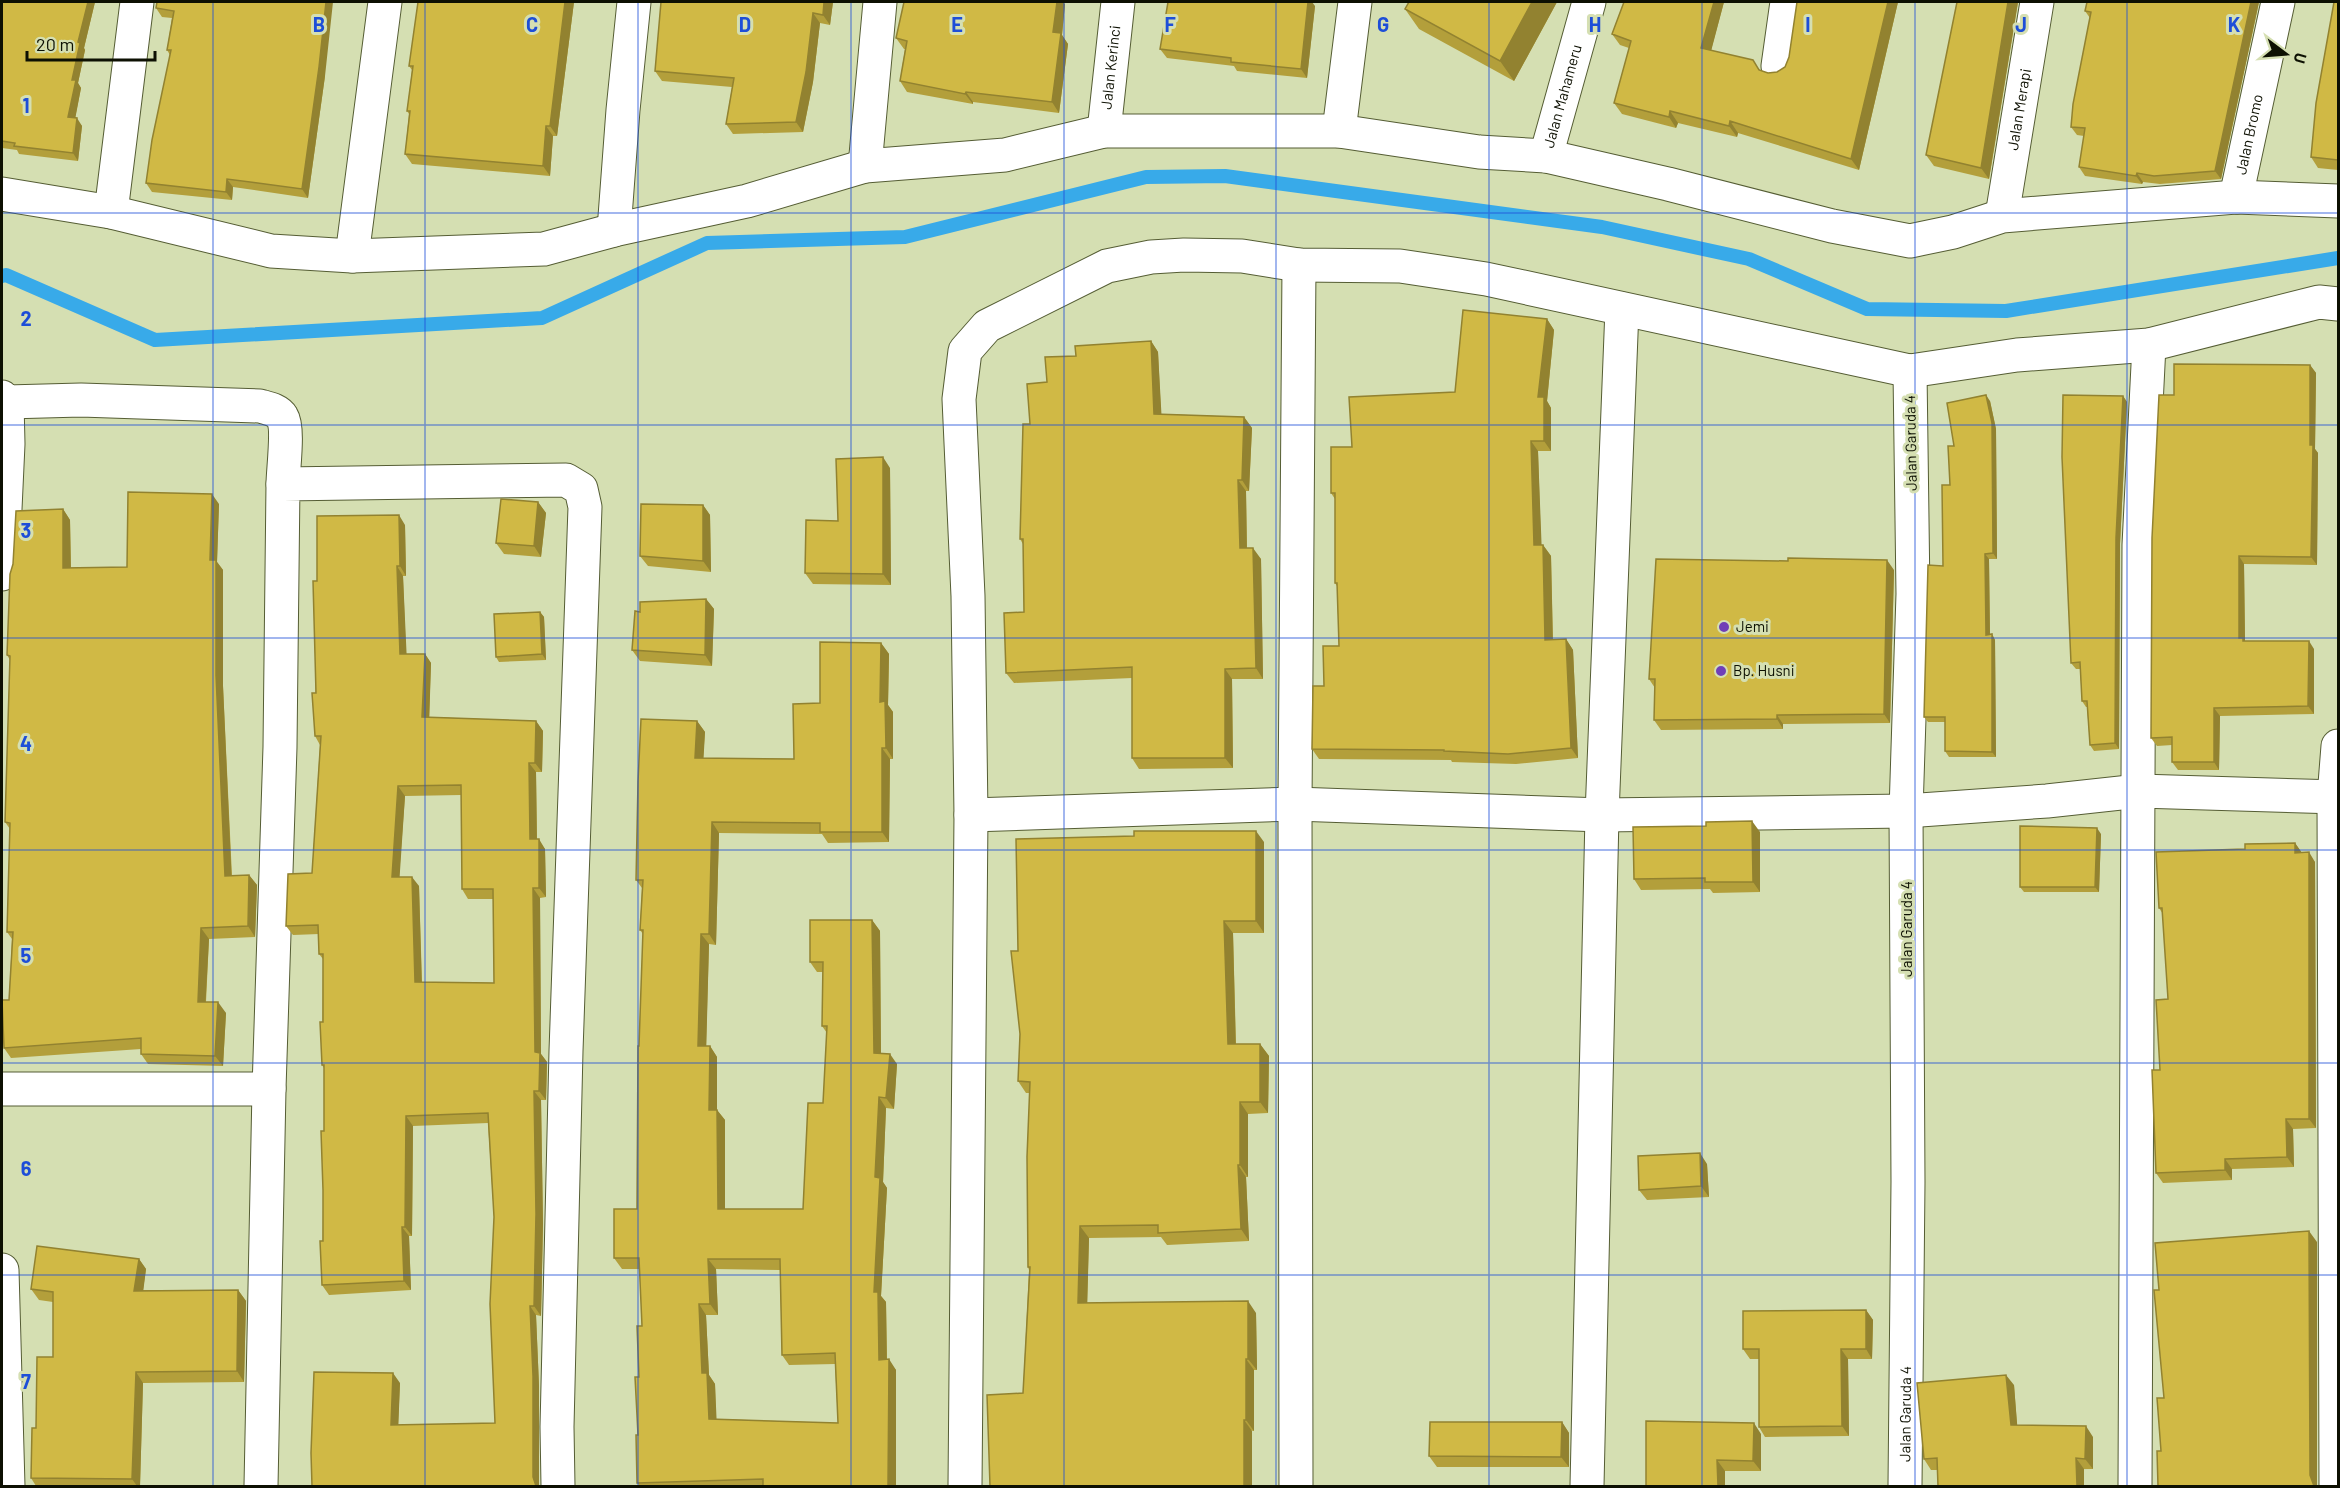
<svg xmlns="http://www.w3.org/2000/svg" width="2340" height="1488" font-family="Barlow,sans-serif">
  <rect width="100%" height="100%" fill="#d5dfb2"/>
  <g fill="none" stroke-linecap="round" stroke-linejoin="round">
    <path stroke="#38aae9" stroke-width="14" d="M2,276L6,275L155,340L542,318L707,243L905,237L1146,177L1225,176L1602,227L1749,259L1867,309L2006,311L2338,258"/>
    <defs>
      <g id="minor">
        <path d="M880,2L865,166L1005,155L1104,131H1339L1479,152L1546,156L1668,184L1832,226L1910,241L1953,232L2002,216L2236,197L2338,201"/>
        <path d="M1778,66L1787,2"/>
        <path id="s1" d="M1104,131L1118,2"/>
        <path d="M1339,131L1355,2"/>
        <path id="s2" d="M1546,156L1589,2"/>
        <path d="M2,194L111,212L271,251L352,256L544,249L614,230L747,201L865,166"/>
        <path id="s3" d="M2236,197L2278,2"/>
        <path d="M111,212L137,2"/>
        <path id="s4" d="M2002,216L2037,2"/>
        <path d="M614,230L623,110L634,2"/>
        <path d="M352,256L385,2"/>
        <path d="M2,397L7,402L81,400L260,406C267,408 278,410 282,417C289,428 283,470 283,484"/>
        <path d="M2,574L8,444L7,402"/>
        <path d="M971,815L1295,804L1602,815L1906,811L2047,801L2139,791L2338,797"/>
        <path d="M2,1089H269"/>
        <path d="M2,1270L8,1486"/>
        <path d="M261,1486L269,1089L280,747L283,484L566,480L581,489L585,507L566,1051L557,1427L558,1486"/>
        <path d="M965,1486L971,815L968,596L959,399L965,351L987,326L1107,266L1151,257L1184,255L1242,256L1299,265L1400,266L1486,279L1910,371L2017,355L2149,345L2319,302L2338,304"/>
        <path d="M1296,1486L1295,804L1299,265"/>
        <path d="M1587,1486L1602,815L1622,309"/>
        <path id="s5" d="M1905,1486L1908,1182L1906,811L1913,594L1910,371"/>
        <path d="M2135,1486L2139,545L2149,345"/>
        <path d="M2336,1486L2334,797L2338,746"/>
      </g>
    </defs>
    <use href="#minor" stroke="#555d34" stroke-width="35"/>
    <use href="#minor" stroke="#fff" stroke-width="33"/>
  </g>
  <path fill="#b39f3b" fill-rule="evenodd" d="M2,2H95L84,48L85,50L78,83L81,88L75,118L82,126L78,161L19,154L17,150L2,148Z
    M157,2L325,76L308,198L233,187L232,200L152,192L146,183L170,55L167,50L172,18L162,17L156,8Z
    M418,2H574L557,136H553L550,176L412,164L405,154L409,114L407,111L412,70L409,66Z
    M833,2L830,25L820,23L813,82L803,132L733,134L726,124L732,87L662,81L655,71Z
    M1557,2L1514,81L1419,29L1405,9Z
    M1624,2H1724L1711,50L1768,73L1777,72L1785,67L1789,57L1797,2H1898L1859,170L1738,133L1737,137L1678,123L1676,128L1622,114L1614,103L1629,48L1620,45L1612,34Z
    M1957,2H2018L1989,179L1934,166L1926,155Z
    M2259,2L2221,179L2160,184L2143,182L2142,184L2085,176L2079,167L2084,136L2077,135L2071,127L2090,18L2085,11Z
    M2338,2V170L2318,168L2311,157Z
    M1065,4L1062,35L1068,44L1059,113L973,102V104L907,92L900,81L905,49H904L896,38Z
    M1315,6L1307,78L1237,71L1234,66L1167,58L1160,49Z
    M1547,319L1554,330L1547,401L1551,408V451H1538L1541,545H1543L1551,556L1553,640L1566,639L1573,650L1578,758L1516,764L1452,762L1451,760L1319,759L1312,749L1324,686L1339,646L1337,586L1335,583V499L1331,493L1352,447L1455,392Z
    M1151,341L1158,352L1161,414L1244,417L1252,428L1249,491H1246L1247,548L1261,559L1263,679H1232L1233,768L1139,769L1132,758V678L1014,683L1006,673L1024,612L1023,544L1020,539L1030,424L1076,356Z
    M2310,365L2316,373L2315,449L2318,453L2317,565L2244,564L2245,641L2314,649V714L2220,716L2219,770H2178L2172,762V745L2157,746L2151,738L2174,395Z
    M2123,396L2127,402L2120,544L2119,749L2094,751L2090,745L2087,707H2086L2082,701L2080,669H2076L2071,663Z
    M1990,401L1996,429L1997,559H1989L1990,634H1992L1995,640L1996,757H1949L1945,751V722H1928L1924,717L1943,566L1954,446Z
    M890,468L891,585L813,584L805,573L838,521Z
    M538,502L546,513L541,557L504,554L496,543Z
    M219,504L217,562L223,570V686L232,876L249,875L257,885L255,937L209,939L206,1002L226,1013L223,1066L148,1064L141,1054V1049L11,1058L4,1048L9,1000L12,939L7,932L10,829L5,822L10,660L7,655L63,509L70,520L71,568L127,567Z
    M703,505L710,515L711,572L648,566L640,556Z
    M405,525L406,576H403L406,654H425L431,663L429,717L536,721L543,731L542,772H536L537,839L545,849L546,897L540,898L541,1054L547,1062L546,1100H541L543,1224L541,1316L536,1315L539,1386V1486H312L400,1383L398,1425L495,1423L494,1217L488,1123L413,1126L412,1236H409L411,1290L329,1295L322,1285L324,1131V1068L322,1065L323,959L319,954V934L293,935L286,926L312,873L320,745L315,736L317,581ZM461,795L462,889L468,899H493L494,983L422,982L419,886L399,877L405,796Z
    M1894,570L1890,723L1783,724V729L1661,730L1654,720L1655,688L1649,679Z
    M706,599L714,609L712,666L640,661L632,650L640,612Z
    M540,612L544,617L546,660L499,662L496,657Z
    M881,643L889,654L888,705L893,712V759H890L889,842L828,843L822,834L719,833L716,945L709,944L706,1046H710L717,1057V1110L725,1120V1209H803L823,1103L827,1033L822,1026L823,972H817L810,962L872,920L880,931L881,1053L897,1064L894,1109L886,1108L883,1182L887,1188L881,1296L886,1302L887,1360L896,1370V1486H640L637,1483L639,1377L642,1326L640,1269H622L614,1258L637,1209L639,1046L643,934L640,930L642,888L636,880L697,721L705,732L703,758L794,759L820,703ZM716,1269L780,1270L782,1355L789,1365L835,1364L838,1423L716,1419L715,1384L709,1375L706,1315H718Z
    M1760,832V892L1713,893L1710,889L1641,890L1634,879Z
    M2101,834L2099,892H2024L2020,887Z
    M1134,836L1264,842V933H1233L1236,1044H1260L1269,1056L1268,1113L1248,1114V1177H1246L1249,1241L1167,1245L1161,1237L1089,1238L1087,1303L1256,1313L1257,1370H1254V1431L1023,1393L1029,1270L1028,1267L1030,1093H1026L1018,1081L1020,1034L1018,951Z
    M2295,843L2302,853L2315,862L2316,1128L2293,1129L2294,1167L2232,1169V1180L2163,1183L2156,1173L2160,1070L2168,999L2163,914L2159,908L2245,849Z
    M1707,1164L1709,1197L1647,1200L1639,1190Z
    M139,1259L146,1269L143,1290H238L246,1301L244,1382L143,1383L140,1486H36L31,1478L36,1428L53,1357V1302L39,1300L31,1289Z
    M1866,1310L1873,1320L1872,1359H1848L1849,1436L1765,1437L1759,1427V1359H1750L1743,1349Z
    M2014,1385L2017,1425L2093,1437V1469L1931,1470L1924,1459Z
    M1562,1422L1569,1433V1467H1437L1429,1456Z
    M1761,1434V1471H1725V1486H1646Z"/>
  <path fill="#928230" d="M88,2H95L84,48L85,50L78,83L81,88L74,125L68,117L72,80L78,42Z
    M326,2H333L325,76L308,198L302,189Z
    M565,2H574L557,136L550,126Z
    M824,2H833L830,25L823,15Z
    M1057,2H1063L1065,4L1062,35L1068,44L1059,113L1052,102L1053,32Z
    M1306,2H1312L1315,6L1307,78L1301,69Z
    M1532,2H1557L1514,81L1500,61Z
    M1714,2H1724L1709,59L1701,48Z
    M1888,2H1898L1859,170L1851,159Z
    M2008,2H2018L1989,179L1981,168Z
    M2251,2H2259L2221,179L2215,171Z
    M813,13L820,23L813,82L803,132L796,122Z
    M966,92L973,102V104L965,94Z
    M1670,111L1678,123L1676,128L1669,117Z
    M77,118L82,126L78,161L73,153Z
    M1730,121L1738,133L1737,137L1729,126Z
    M546,126L553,136L550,176L543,166Z
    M2137,173L2143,182L2142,184L2136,176Z
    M227,179L233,187L232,200L226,192Z
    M1547,319L1554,330L1547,401L1551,408V451L1544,441L1538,397Z
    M1151,341L1158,352L1162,424L1154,414Z
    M2310,365L2316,373L2315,449L2318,453L2317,565L2311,557L2310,445Z
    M1986,395L1990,401L1996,429L1997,559L1993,553Z
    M2123,396L2127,402L2120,544L2119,749L2115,743L2116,538Z
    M1244,417L1252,428L1249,491L1242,480Z
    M1531,441L1538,451L1542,556L1534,545Z
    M883,457L890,468L891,585L883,574Z
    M1238,480L1246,491L1247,559L1240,548Z
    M212,494L219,504L217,562L223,570V686L232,886L225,876L210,560Z
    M538,502L546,513L541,557L534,546Z
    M703,505L710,515L711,572L703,561Z
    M63,509L70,520L71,579L63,568Z
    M399,515L405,525L406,576L400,566Z
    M1543,545L1551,556L1553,651L1545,640Z
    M1253,548L1261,559L1263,679L1256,668Z
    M1985,554L1989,559L1990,640L1986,635Z
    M2239,556L2244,564L2245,641L2249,646L2239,638Z
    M1887,560L1894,570L1890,723L1884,714Z
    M397,566L403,576L407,663L400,654Z
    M706,599L714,609L712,666L705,655Z
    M540,612L544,617L546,660L542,654Z
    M1992,634L1995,640L1996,757L1992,752Z
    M1566,639L1573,650L1578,758L1571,748Z
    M2309,641L2314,649V714L2308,706Z
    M881,643L889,654L888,705L893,712V759L886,748L880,702Z
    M425,654L431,663L429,727L422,717Z
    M1225,669L1232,679L1233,768L1225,758Z
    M2214,708L2220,716L2219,770L2214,762Z
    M1777,715L1783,724V729L1777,719Z
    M536,721L543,731L542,772L535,763Z
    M697,721L705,732L703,768L695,758Z
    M882,748L890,759L889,842L882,832Z
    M529,763L536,772L537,849L530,839Z
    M398,786L405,796L399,886L392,877Z
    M1752,821L1760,832V892L1753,882Z
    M712,822L719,833L716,945L709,934Z
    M2097,828L2101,834L2099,892L2095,887Z
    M1256,831L1264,842V933L1256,921Z
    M539,839L545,849L546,897L539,888Z
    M2295,843L2302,853H2295Z
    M2309,852L2315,862L2316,1128L2309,1119Z
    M249,875L257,885L255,937L248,926Z
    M412,877L419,886L422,992L415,982Z
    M533,888L540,898L541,1054L547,1062L546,1100L539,1091L535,1052Z
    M872,920L880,931L881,1063L874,1053Z
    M1224,921L1233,933L1236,1056L1228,1044Z
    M201,928L209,939L205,1012L198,1002Z
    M701,934L709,944L706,1057L698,1046Z
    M218,1002L226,1013L223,1066L215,1056Z
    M1260,1044L1269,1056L1268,1113L1260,1102Z
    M710,1046L717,1057V1120L709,1110Z
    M890,1054L897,1064L894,1109L886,1098Z
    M534,1091L541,1100L543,1224L541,1316L534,1306Z
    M879,1097L886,1108L883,1182L887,1188L881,1296L886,1302L887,1371L879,1360L874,1292L875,1177Z
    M1240,1102L1248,1114V1177L1240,1165Z
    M717,1110L725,1120V1220L718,1209Z
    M406,1116L413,1126L412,1236L405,1227Z
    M2286,1119L2293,1129L2294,1167L2287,1157Z
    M1700,1153L1707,1164L1709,1197L1701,1186Z
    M2225,1159L2232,1169V1180L2225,1170Z
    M1238,1165L1246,1177L1249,1241L1241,1229Z
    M1080,1226L1089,1238L1087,1314L1078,1303Z
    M402,1227L409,1236L411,1290L404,1281Z
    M2309,1231L2317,1242V1486H2314L2310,1475Z
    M139,1259L146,1269L142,1301L134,1291Z
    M708,1259L716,1269L718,1315L710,1304Z
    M238,1290L246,1301L244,1382L237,1371Z
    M1248,1301L1256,1313L1257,1370L1248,1359Z
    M699,1304L706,1315L709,1375L715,1384L717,1429L709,1419L702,1373Z
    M530,1306L536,1315L539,1386V1486H536L533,1477Z
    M1866,1310L1873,1320L1872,1359L1866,1349Z
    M1841,1349L1848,1359L1849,1436L1842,1426Z
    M889,1359L896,1370V1486H888Z
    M1246,1359L1254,1370V1431L1246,1420Z
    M136,1372L143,1383L140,1486H137L132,1479Z
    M393,1373L400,1383L398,1434L391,1425Z
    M2006,1375L2014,1385L2018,1435L2011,1425Z
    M1244,1420L1252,1431V1486H1244Z
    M1562,1422L1569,1433V1467L1561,1457Z
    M1754,1423L1761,1434V1471L1753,1461Z
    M2086,1426L2093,1437V1469L2085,1459Z
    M2076,1458L2084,1469V1486H2077Z
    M1717,1460L1725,1471V1486H1718Z"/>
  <path fill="#d0b945" stroke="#928230" stroke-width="1.5" fill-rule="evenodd" d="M2,2H88L78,42L80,43L72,80H76L68,117L77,118L73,153L14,146L15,143L2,141Z
    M157,2H326L319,67L302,189L227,179L226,192L146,183L152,140L171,50H167L174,11L156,8Z
    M418,2H565L550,126H546L543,166L405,154L410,111H407L413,66H409Z
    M661,2H824L823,15L813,13L806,72L796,122L726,124L734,78L655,71Z
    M904,2H1057L1053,32L1061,33L1052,102L966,92L965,94L900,81L907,41L896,38Z
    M1168,2H1308L1301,69L1231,62V58L1160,49Z
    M1409,2H1532L1500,61L1405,9Z
    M1624,2H1714L1701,48L1753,60L1759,70L1768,73L1777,72L1785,67L1789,57L1797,2H1888L1851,159L1730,121L1729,126L1670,111L1669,117L1614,103L1631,41L1612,34Z
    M1957,2H2008L1981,168L1926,155Z
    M2087,2H2251L2215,171L2154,176L2137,173L2136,176L2079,167L2085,128L2071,127L2073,104L2091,12L2085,11Z
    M2334,2H2338V160L2311,157L2316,103Z
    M1463,310L1547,319L1538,397H1544V441H1531L1534,545H1543L1545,640L1566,639L1571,748L1508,754L1444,751V750L1312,749L1313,686H1324L1323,646H1339L1337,583H1335V493H1331V447H1352L1349,397L1455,392Z
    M1151,341L1154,414L1244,417L1242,480H1238L1240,548H1253L1256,668L1225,669V758H1132V667L1006,673L1004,613L1024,612L1023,539H1020L1023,424H1030L1027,384L1047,382L1045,357L1076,356L1075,346Z
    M2174,364L2310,365V445H2313L2311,557L2239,556V638H2243V641H2309L2308,706L2214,708V762H2172V737L2151,738L2152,538L2159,395H2174Z
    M1986,395L1992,423L1993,553L1985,554L1986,635L1992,634V752L1945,751V717H1924L1928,565L1943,566L1942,485H1950L1948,446H1954L1947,403Z
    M2063,395L2123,396L2116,538L2115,743L2090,745L2087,701H2082L2080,662L2071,663L2062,457Z
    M883,457V574L805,573L806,520L838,521L836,459Z
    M128,492L212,494L210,560H216V675L225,876L249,875L248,926L201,928L198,1002H218L215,1056L141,1054V1038L4,1048L2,1000H9L13,932H7L10,823L5,822L10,656L7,655L10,574L13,564L16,511L63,509V568L127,567Z
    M501,499L538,502L534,546L496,543Z
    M641,504L703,505V561L640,556Z
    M399,515L400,566H397L400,654H425L422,717L536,721L535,763H529L530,839H539V888H533L535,1052L540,1053L539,1091H534L536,1214L534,1306H530L533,1376V1477L536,1486H312L311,1453L314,1372L393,1373L391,1425L495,1423L490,1304L494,1217L488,1113L406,1116L405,1227H402L404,1281L322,1285L320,1241H323V1190L321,1131H324V1065H322L320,1022H323V954H319L318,925L286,926L288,874L312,873L321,736H315L312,693H316L313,581H317V516ZM461,785L462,889H493L494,983L415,982L412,877H392L398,786Z
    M1788,558L1887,560L1884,714L1777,715V719L1654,720L1655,679H1649L1656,559L1788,561Z
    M706,599L705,655L632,650L635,611L640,612V602Z
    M540,612L542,654L496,657L494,614Z
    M820,642L881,643L880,702L885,701L886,748H882V832H820V823L712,822L709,934H701L698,1046H710L709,1110H717L718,1209H803L808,1103H823L827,1026H822L823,962H810V920H872L874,1053L890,1054L886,1098L879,1097L875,1177L880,1178L874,1292H878L879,1360L889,1359L888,1486H763V1479L637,1483L636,1435H638L635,1377H639L637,1326H642L639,1258H614V1209H637L638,1046H639L643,930H640L643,880H636L638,782L641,719L697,721L695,758L794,759L793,704L820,703ZM708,1259H780L782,1355L835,1353L838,1423L709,1419L707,1373H702L699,1304H710Z
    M1752,821L1753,882H1705V878L1634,879L1633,827L1706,826V822Z
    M2020,826L2097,828L2095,887H2020Z
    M1134,831H1256V921H1224L1228,1044H1260V1102H1240V1165H1238L1241,1229L1158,1233V1225L1080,1226L1078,1303L1248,1301V1359H1246V1420H1244V1486H990L987,1395L1023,1393L1030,1267H1028L1027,1157L1030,1082L1018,1081L1020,1034L1011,951H1018L1016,839L1134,836Z
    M2295,843V853L2309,852V1119H2286L2287,1157L2225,1159V1170L2156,1173L2152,1070H2160L2156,1000L2168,999L2162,908H2159L2156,852L2245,849V844Z
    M1700,1153L1701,1186L1639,1190L1638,1156Z
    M2309,1231L2310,1475L2314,1486H2158L2157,1451H2161L2157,1398H2164L2154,1290H2159L2155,1243Z
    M37,1246L139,1259L134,1291L238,1290L237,1371L136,1372L132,1479L31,1478L32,1428H36L37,1357H53V1292L31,1289Z
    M1866,1310V1349H1841L1842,1426L1759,1427V1349H1743V1311Z
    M2006,1375L2011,1425L2086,1426L2085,1459L2076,1458L2077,1486H1938L1937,1458L1924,1459L1917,1383Z
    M1646,1421L1754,1423L1753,1461L1717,1460L1718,1486H1646Z
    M1430,1422H1562L1561,1457L1429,1456Z"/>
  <path fill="none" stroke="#1d4ed8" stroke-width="1.5" stroke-opacity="0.55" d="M213,2V1486M425,2V1486M638,2V1486M851,2V1486M1064,2V1486M1276,2V1486M1489,2V1486M1702,2V1486M1915,2V1486M2127,2V1486M2,213H2338M2,425H2338M2,638H2338M2,850H2338M2,1063H2338M2,1275H2338"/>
  <g fill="#6f3fb7" stroke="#d5dfb2" stroke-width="2">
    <circle cx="1724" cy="627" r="6"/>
    <circle cx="1721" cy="671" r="6"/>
  </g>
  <g text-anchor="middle" stroke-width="6" stroke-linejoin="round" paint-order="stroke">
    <g font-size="15" fill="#0d1002" stroke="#d5dfb2">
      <text dy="5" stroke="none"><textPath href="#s1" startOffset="64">Jalan Kerinci</textPath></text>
      <text dy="5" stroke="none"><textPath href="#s2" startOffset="62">Jalan Mahameru</textPath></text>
      <text dy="5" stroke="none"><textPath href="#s4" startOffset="108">Jalan Merapi</textPath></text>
      <text dy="5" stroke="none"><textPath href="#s3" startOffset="64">Jalan Bromo</textPath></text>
      <text transform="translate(1911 443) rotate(-91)" y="5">Jalan Garuda 4</text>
      <text transform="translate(1907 929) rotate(-90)" y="5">Jalan Garuda 4</text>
      <text dy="5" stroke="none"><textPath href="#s5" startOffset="72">Jalan Garuda 4</textPath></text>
    </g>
    <g font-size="15" fill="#0d1002" stroke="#d5dfb2" text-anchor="start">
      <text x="1736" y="632">Jemi</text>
      <text x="1733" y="676">Bp. Husni</text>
    </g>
  </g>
  <g font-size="20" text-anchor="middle" font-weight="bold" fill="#1d4ed8" stroke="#d5dfb2" stroke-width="6" stroke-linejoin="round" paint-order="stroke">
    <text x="319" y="32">B</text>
    <text x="532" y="32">C</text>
    <text x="745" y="32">D</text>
    <text x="957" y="32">E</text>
    <text x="1170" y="32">F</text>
    <text x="1383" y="32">G</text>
    <text x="1595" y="32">H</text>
    <text x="1808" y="32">I</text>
    <text x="2021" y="32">J</text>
    <text x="2234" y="32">K</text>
    <text x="26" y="113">1</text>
    <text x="26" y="326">2</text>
    <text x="26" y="538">3</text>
    <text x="26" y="751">4</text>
    <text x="26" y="963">5</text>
    <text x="26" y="1176">6</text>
    <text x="26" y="1389">7</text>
  </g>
  <rect width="2340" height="1488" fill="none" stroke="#0d1002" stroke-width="6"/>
  <g transform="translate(2286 54) rotate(106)" stroke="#d5dfb2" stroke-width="4.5" paint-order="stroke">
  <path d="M0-4.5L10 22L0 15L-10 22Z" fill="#0d1002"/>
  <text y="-9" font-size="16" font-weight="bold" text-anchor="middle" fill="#0d1002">U</text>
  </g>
  <path d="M27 51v9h128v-9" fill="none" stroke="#0d1002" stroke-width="3"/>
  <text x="36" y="51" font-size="18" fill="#0d1002" stroke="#d5dfb2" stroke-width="4.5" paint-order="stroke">20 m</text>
</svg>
